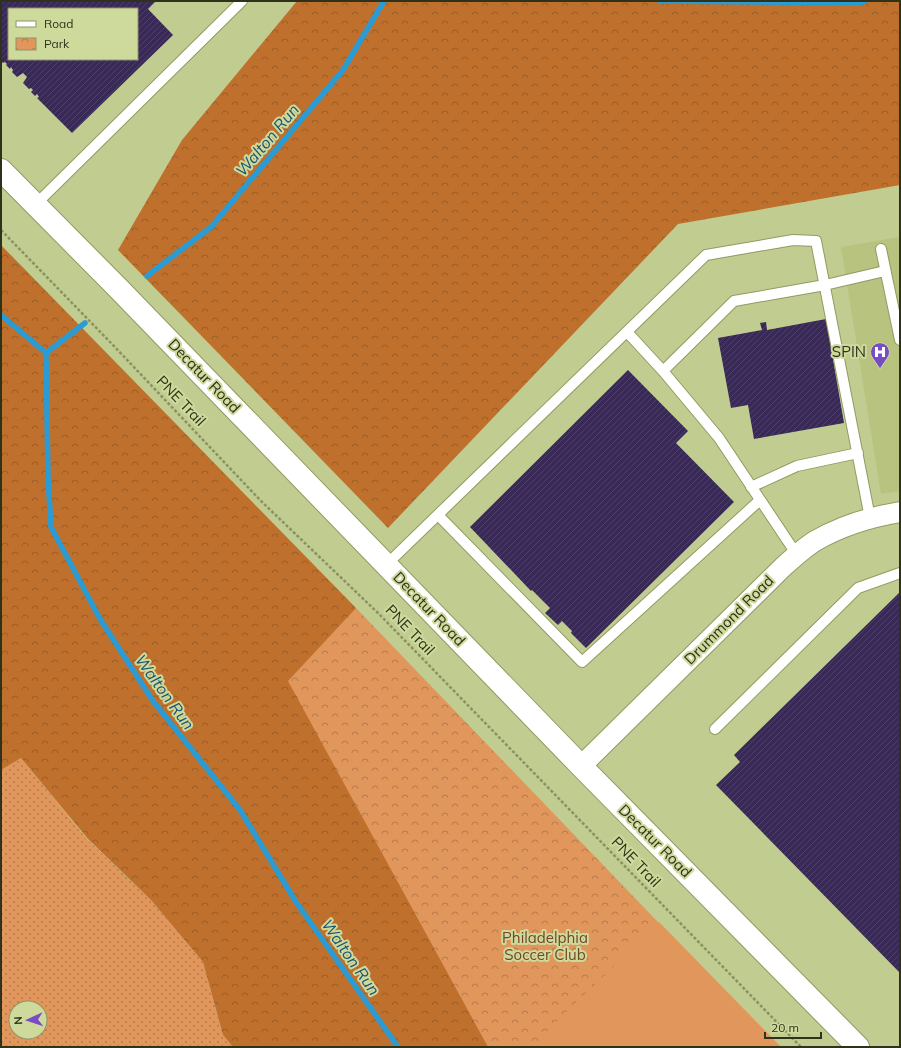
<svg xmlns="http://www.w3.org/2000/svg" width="901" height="1048" font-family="Mulish,sans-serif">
  <defs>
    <pattern id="grass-dots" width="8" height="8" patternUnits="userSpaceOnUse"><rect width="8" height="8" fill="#e1965c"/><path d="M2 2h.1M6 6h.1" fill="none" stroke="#b77b4b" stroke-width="1.8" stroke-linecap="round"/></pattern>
    <pattern id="forest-crowns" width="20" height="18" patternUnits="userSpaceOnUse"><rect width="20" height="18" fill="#bf702d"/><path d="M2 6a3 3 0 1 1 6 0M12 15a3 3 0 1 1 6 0" fill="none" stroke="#9c5d26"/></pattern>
    <pattern id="park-crowns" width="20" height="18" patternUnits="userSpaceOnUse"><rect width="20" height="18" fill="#e1965c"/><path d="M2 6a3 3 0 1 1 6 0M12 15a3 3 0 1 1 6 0" fill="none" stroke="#b77b4b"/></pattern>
    <pattern id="building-hatch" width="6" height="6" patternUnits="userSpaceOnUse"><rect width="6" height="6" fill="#382957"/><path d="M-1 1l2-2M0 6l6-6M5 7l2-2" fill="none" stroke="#4c4066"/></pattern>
  </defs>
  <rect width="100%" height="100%" fill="#c1cc90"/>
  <path fill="#b7c37f" d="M900,237V491L881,494L841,247Z"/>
  <path fill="url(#grass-dots)" fill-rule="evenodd" d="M21,758L87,839L151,900L203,962L223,1035L233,1047H1V770ZM16,1008H40V1032H16Z"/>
  <path fill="url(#forest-crowns)" d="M297,1H900V185L678,224L388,528L118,250L182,140Z
    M1,245L356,608L357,634L538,1047H233L223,1035L203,962L151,900L88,839L21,758L1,770Z"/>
  <path fill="url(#park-crowns)" d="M356,608L778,1047H488L288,681Z"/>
  <path fill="#e1965c" d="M659,922L781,1047H549L540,1038Z"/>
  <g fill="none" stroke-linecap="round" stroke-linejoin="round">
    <path stroke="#2b9bd4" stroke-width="5.5" d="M660,1L860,3L865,1
      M147,276L211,227L343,70L384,1
      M1,315L46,353
      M46,353L48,477L51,527L100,619L153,701L240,810L296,902L398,1047
      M46,353L85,323"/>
  </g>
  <path fill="url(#building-hatch)" fill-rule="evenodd" d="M1,1H156L148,9L173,35L72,133L37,98L39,97L37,94L35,96L31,92L33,90L31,88L29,89L23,83L27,77L23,73L17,77L12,72L13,70L11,67L10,69L6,65L7,64L5,62L3,63L1,61ZM9,9H137V59H9Z
    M826,319L844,423L754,439L748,405L731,408L718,338L762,330L760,323L766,322L767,330Z
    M628,370L688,431L676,443L734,502L586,648L571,633L572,631L562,621L558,625L545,613L550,608L532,590L531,591L470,527Z
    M900,592V973L716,785L740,762L734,755Z"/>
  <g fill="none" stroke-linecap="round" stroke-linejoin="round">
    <defs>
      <path id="lane" d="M35,205L242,1
        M881,249L900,340
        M627,332L663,371
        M751,487L797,466L858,453
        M438,515L582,662L760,500
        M797,555L719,438L663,371L734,301L825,285L885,271
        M386,565L706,255L793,240L816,241L870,518
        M715,729L858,588L900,573"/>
      <path id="street" d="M581,766L783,567C793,558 804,548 815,541C841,526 870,517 900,512"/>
      <path id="secondary" d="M1,170L117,287L581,766L858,1047"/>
    </defs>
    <use href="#lane" stroke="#919b60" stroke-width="12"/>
    <use href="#street" stroke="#919b60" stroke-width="22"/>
    <use href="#secondary" stroke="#919b60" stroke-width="24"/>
    <path stroke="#899263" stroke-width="2.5" stroke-dasharray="3 2" stroke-linecap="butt" d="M1,230L111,343L261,501L378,613L801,1047"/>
    <use href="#lane" stroke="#fff" stroke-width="10"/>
    <use href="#street" stroke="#fff" stroke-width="20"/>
    <use href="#secondary" stroke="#fff" stroke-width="22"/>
  </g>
  <defs>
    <symbol id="hospital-pin" viewBox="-11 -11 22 30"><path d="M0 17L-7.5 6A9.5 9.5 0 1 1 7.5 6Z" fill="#784cc4" stroke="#ced99c"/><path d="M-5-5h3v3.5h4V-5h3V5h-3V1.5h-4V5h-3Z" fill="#fff"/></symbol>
  </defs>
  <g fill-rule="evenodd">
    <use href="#hospital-pin" x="869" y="341" width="22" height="30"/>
  </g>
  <g text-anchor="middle" stroke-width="4" stroke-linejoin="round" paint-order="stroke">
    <g font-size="15" fill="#2e321a" stroke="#ced99c" text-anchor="end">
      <text x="866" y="357">SPIN</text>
    </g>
    <g font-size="15" fill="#2e321a" stroke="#ced99c">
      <text transform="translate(204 376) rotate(46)" y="5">Decatur Road</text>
      <text transform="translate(181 401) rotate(46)" y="5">PNE Trail</text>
      <text transform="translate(429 609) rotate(46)" y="5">Decatur Road</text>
      <text transform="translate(729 620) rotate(-45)" y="5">Drummond Road</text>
      <text transform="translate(410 630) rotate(46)" y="5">PNE Trail</text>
      <text transform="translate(655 841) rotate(45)" y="5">Decatur Road</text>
      <text transform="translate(636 862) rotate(46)" y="5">PNE Trail</text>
    </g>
    <g font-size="15" fill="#724725" stroke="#ced99c">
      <text x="545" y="943">Philadelphia<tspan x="545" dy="17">Soccer Club</tspan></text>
    </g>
    <g font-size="16" font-style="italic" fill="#1b5371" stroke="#ced99c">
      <text transform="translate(267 140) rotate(-50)" y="6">Walton Run</text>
      <text transform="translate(165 692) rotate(54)" y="6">Walton Run</text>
      <text transform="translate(351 957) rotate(55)" y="6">Walton Run</text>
    </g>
  </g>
  <rect width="901" height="1048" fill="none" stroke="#2e321a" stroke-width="4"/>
  <rect x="8" y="8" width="130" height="52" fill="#ced99c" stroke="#8e9668"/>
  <rect x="16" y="21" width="20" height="6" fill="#ffffff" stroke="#8e9668"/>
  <text x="44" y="28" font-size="12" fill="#2e321a">Road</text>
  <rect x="16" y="38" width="20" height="12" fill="url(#park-crowns)" stroke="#8e9668"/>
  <text x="44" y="48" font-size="12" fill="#2e321a">Park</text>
  <g transform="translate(28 1020) rotate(267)"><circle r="19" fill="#ced99c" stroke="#8e9668"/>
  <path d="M0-3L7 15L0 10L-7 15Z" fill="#784cc4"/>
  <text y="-6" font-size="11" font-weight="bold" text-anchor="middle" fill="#2e321a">N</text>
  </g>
  <path d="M765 1032v6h56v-6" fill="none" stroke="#2e321a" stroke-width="2"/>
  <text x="771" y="1032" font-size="12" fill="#2e321a" stroke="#ced99c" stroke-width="3" paint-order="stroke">20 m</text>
</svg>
